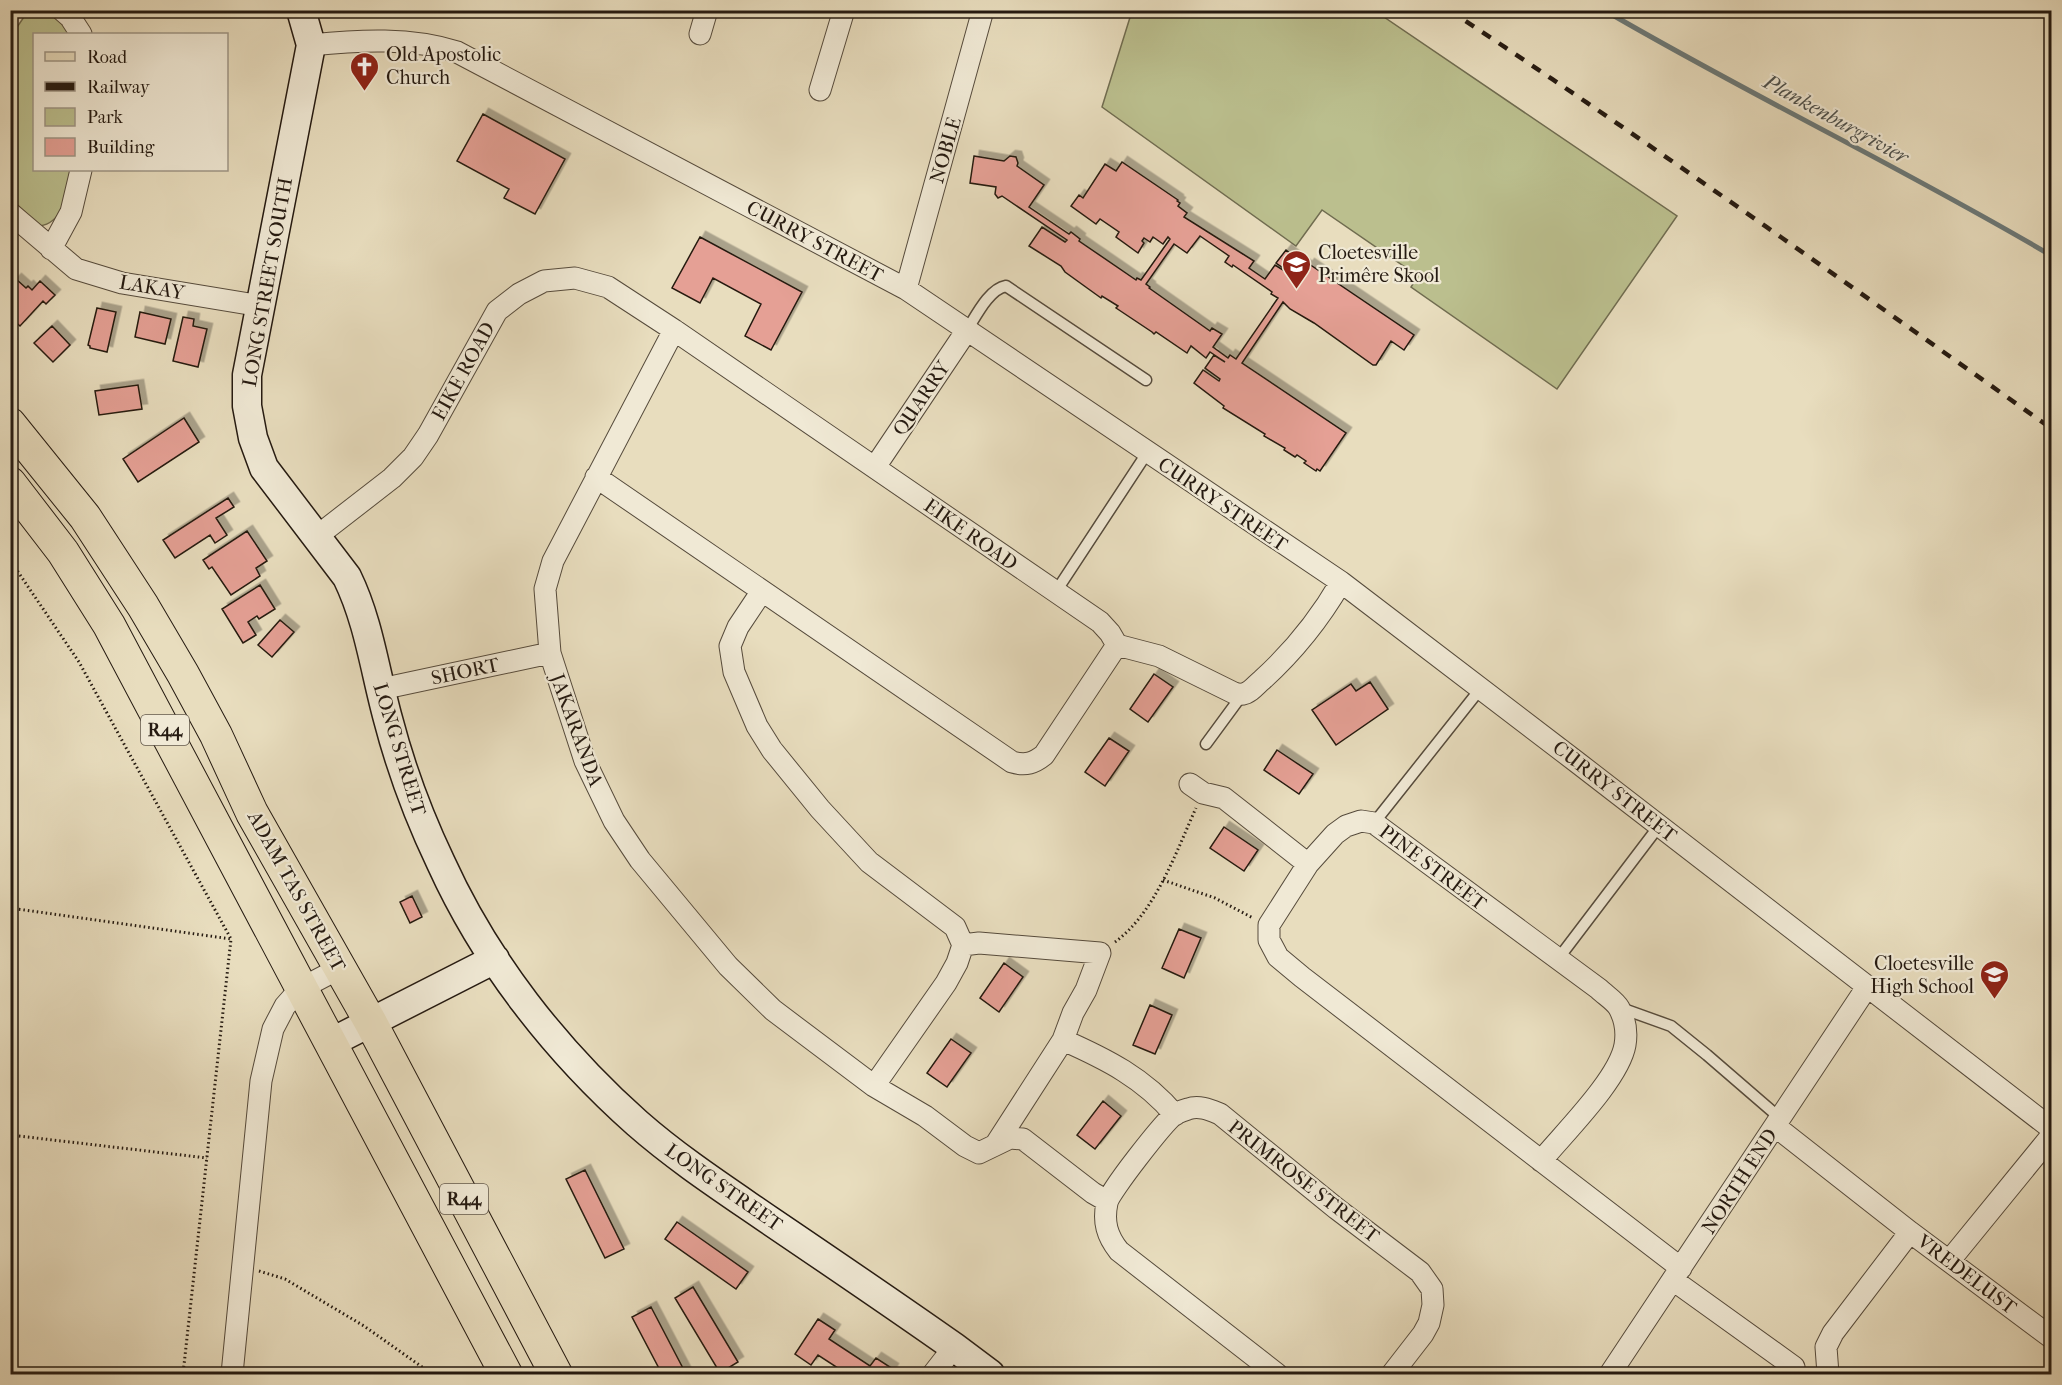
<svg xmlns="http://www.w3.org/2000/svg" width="2062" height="1385" font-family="'IM FELL French Canon',serif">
  <defs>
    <filter id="shadow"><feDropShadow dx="5.5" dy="-5.5" stdDeviation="0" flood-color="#0004"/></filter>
  </defs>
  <rect width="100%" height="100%" fill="#e8ddbe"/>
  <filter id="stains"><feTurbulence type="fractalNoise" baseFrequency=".00333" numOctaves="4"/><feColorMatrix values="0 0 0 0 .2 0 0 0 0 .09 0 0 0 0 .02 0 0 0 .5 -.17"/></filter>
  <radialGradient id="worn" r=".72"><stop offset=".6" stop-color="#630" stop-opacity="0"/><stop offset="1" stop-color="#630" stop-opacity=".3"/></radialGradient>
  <path fill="#bbbf8e" stroke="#706c50" stroke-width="1.5" d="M28,11C55,11 57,13 72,34H34V170H73C68,190 65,222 40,226L11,199V36Z
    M1132,11H1375L1677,216L1557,389L1411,287L1418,276L1322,210L1296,246L1102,107Z"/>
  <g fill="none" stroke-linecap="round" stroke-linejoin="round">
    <path stroke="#6c7978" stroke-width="5" d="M1604,10C1751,96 1905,169 2052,256"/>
  </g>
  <path fill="#e5a095" stroke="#251a11" stroke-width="1.5" fill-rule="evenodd" filter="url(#shadow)" d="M483,114L565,159L535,214L504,198L509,189L457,161Z
    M974,156L1004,161L1010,156L1016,157L1018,163L1017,166L1044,185L1029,207L1069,234L1071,232L1080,239L1079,241L1136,280L1137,278L1141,280L1170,239L1168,237L1163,244L1153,237L1150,242L1144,238L1142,241L1144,243L1138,253L1116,237L1119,232L1100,219L1096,224L1071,206L1079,195L1083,198L1105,164L1116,171L1122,162L1178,200L1177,201L1180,203L1178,206L1187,213L1184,217L1254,261L1249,268L1265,279L1275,265L1291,275L1292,274L1276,263L1286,250L1307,267L1309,264L1414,335L1404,350L1391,341L1376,365H1373L1314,323L1290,309L1283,302L1242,363L1346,433L1320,471L1317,469L1316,471L1304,463L1306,461L1297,455L1295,457L1284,450L1285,448L1264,436L1265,434L1223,408L1224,406L1194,383L1203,370L1219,381L1220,379L1205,368L1214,355L1225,362L1210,352L1206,358L1191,346L1187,353L1156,332L1154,334L1152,332L1116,308L1118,306L1102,296L1101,298L1065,272L1061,266L1029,246L1042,227L1065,242L1067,240L1002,196L998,198L995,194L996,187L970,183ZM1200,236L1229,256L1225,262L1232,267L1233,265L1272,292L1271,294L1278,298L1236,359L1230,355L1228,358L1213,347L1222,334L1212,328L1210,331L1149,288L1150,287L1146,284L1174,244L1187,253Z
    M700,237L802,292L771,350L745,336L761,304L713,278L700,303L672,288Z
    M16,279L26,288L28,286L32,290L40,281L55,295L46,304L43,301L20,326L10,317V285Z
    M97,308L116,312L107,352L90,348V346L88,345Z
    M140,312L171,319L165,344L135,337Z
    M183,317L194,319L193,326L207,329L198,367L173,361Z
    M52,326L70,345L53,362L34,343Z
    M138,385L142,409L99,415L95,391Z
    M184,418L199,442L138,482L123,459Z
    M228,498L234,507L216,518L227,535L215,543L210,535L175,558L163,540Z
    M247,531L267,561L256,568L260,576L231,595L212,567L209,569L203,560Z
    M260,585L275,609L259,619L257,616L248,622L256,635L243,643L222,609Z
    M280,620L294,632L272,657L258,645Z
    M1154,674L1173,687L1148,722L1130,709Z
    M1370,682L1388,709L1336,745L1312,710L1351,684L1356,691Z
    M1109,738L1129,751L1105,786L1085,772Z
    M1277,750L1313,774L1299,794L1264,770Z
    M1224,827L1258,850L1244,871L1210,848Z
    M412,896L422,917L410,923L400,902Z
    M1179,929L1201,938L1184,978L1162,968Z
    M1004,963L1023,977L999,1012L980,998Z
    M1150,1005L1172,1015L1155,1054L1133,1045Z
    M951,1039L971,1053L947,1087L927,1073Z
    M1103,1101L1121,1116L1095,1149L1077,1135Z
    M585,1170L624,1249L605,1258L566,1179Z
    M677,1222L748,1272L736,1289L665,1239Z
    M693,1287L738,1362L720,1373L675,1298Z
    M651,1307L686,1374H662L632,1317Z
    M818,1319L835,1330L829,1339L870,1366L876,1358L893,1369L890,1374H847L818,1355L811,1365L795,1354Z"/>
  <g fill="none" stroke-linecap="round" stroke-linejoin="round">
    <defs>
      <path id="lane" d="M967,330C976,316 989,289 1006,286L1146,380
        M1055,593L1147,453
        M1206,744L1242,695
        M1374,823L1481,688
        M1558,959L1659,826
        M1621,1008L1671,1026L1707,1055L1780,1118"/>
      <path id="street" d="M62,10L70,17L81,34
        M700,34L707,10
        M311,45C359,40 411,37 457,52L906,289L1341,582L1578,763L2052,1129
        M820,90L844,10
        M10,213L76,269L122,283L261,306
        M51,249L71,212L81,170
        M906,289L983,10
        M674,330L553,561L545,589L550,653L585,761L614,821L640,860L728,966L773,1010L874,1086L925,1116L965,1146L979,1153L1010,1138L1023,1139L1093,1193L1107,1201
        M875,467L967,330
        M596,477L1012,762C1026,766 1034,763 1044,755L1117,645
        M316,537L392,478L413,457L428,435L497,311L519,294L544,281L575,278L608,287L674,330L1100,622L1110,633L1117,645
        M762,591L738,627L730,646L734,672L757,726L772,750L820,809L869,862L955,927L963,945L957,963L946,983L874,1086
        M1117,645L1159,656L1234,693C1237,694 1241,695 1243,694C1250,693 1256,685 1262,680C1294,651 1319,620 1341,582
        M381,689L550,653
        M1190,784L1203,793L1224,798L1308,864
        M963,945L979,943L1100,953L1086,990L1073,1013L1063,1040L996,1144
        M1063,1040C1106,1059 1144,1078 1175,1115
        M1775,1126L1910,1232L2052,1338
        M1541,1161C1564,1133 1619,1079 1625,1045C1627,1033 1625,1019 1619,1008C1615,1001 1605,995 1599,989L1374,823L1361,821L1346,826L1335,834L1308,864L1269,925V940L1278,957L1302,977L1681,1268
        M1950,1260L2052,1135
        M1673,1280L1794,1367
        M232,1374L261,1081L273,1029L285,1006L300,989L340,968
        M933,1374L954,1347
        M1277,1374L1119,1251C1107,1236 1103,1222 1107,1203C1109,1192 1164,1122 1175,1114C1179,1112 1184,1110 1188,1109C1199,1105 1210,1110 1220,1114L1337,1209L1420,1272L1432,1289L1433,1305L1429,1323L1423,1334L1392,1374
        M1610,1374L1867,987
        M1828,1374L1826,1347L1833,1333L1910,1232"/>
      <path id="secondary" d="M301,10L311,45L247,375V406L253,438L264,468L347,577C369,622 375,672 388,719C401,769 419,817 441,863C486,962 556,1051 637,1123C678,1159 724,1189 769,1220C831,1262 893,1304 954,1347L990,1374
        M330,1043L495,959"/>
      <path id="primary" d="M10,424L85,517L143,606L183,674L216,735L252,813L371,1023L556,1374
        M10,483L63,552L109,625L506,1374"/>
    </defs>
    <use href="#lane" stroke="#564b3c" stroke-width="13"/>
    <use href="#street" stroke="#564b3c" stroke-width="23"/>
    <use href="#secondary" stroke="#251a11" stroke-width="31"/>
    <use href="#primary" stroke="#251a11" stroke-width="34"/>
    <path stroke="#251a11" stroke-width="3" stroke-dasharray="1.5 3" stroke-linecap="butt" d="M10,560L79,662L231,939
      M1163,880L1215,898L1253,918
      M10,908L231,939L183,1374
      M1115,942C1155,913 1176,852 1196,808
      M10,1135L207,1158
      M259,1271L285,1279L364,1326L432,1374"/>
    <use href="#lane" stroke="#f0e9d5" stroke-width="10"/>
    <use href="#street" stroke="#f0e9d5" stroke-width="21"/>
    <use href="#secondary" stroke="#f0e9d5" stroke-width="28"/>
    <use href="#primary" stroke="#e8ddbe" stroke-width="32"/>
    <path stroke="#251a11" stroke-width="4.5" stroke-dasharray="10 10" stroke-linecap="butt" d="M1449,10C1653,145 1852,287 2052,429"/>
  </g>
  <defs>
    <symbol id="church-pin" viewBox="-11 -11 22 30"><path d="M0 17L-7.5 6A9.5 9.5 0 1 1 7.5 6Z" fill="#8f2418" stroke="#f0e9d5"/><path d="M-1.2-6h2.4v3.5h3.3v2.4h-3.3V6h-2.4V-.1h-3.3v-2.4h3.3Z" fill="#fff"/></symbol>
    <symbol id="school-pin" viewBox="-11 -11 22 30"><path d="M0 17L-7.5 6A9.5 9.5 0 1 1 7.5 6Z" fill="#8f2418" stroke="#f0e9d5"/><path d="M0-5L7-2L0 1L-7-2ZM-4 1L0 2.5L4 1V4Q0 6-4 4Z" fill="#fff"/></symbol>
  </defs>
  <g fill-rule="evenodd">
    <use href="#church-pin" x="348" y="50" width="33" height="45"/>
    <use href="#school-pin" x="1280" y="248" width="33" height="45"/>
    <use href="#school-pin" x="1978" y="958" width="33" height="45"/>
  </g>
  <g text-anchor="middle" stroke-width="4.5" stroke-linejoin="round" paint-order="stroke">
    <g fill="#f0e9d5" stroke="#62584c" stroke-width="1.5">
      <rect x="141" y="715" width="48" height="30" rx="4.5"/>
      <rect x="440" y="1184" width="48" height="30" rx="4.5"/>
    </g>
    <g font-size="18" font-weight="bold" fill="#251a11">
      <text x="165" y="736">R44</text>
      <text x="464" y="1205">R44</text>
    </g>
    <g font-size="20" fill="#251a11" stroke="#f0e9d5" text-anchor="start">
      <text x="386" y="61">Old Apostolic<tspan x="386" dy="23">Church</tspan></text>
      <text x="1318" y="259">Cloetesville<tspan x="1318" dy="23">Primêre Skool</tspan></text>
      <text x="1974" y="970" text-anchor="end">Cloetesville<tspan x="1974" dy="23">High School</tspan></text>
    </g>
    <g font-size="20" fill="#251a11" stroke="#f0e9d5">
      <text transform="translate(945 150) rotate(-74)" y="7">NOBLE</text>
      <text transform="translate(815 241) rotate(28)" y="7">CURRY STREET</text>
      <text transform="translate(267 282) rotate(-80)" y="7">LONG STREET SOUTH</text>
      <text transform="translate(152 287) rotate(10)" y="7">LAKAY</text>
      <text transform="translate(463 371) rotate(-61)" y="7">EIKE ROAD</text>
      <text transform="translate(921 398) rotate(-56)" y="7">QUARRY</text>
      <text transform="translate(1223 504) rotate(34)" y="7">CURRY STREET</text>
      <text transform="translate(971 534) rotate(35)" y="7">EIKE ROAD</text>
      <text transform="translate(465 671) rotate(-12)" y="7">SHORT</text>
      <text transform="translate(577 730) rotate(70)" y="7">JAKARANDA</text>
      <text transform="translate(400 749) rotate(73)" y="7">LONG STREET</text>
      <text transform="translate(1615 791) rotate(38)" y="7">CURRY STREET</text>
      <text transform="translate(1433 867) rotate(37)" y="7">PINE STREET</text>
      <text transform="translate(297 891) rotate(61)" y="7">ADAM TAS STREET</text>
      <text transform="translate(1304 1181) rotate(38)" y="7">PRIMROSE STREET</text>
      <text transform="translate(1739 1181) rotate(-57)" y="7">NORTH END</text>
      <text transform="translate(724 1187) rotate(35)" y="7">LONG STREET</text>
      <text transform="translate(1967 1274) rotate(37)" y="7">VREDELUST</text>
    </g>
    <g font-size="21" font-style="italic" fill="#4f524d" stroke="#f0e9d5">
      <text transform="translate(1836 119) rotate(29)" y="7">Plankenburgrivier</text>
    </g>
  </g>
  <rect width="2062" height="1385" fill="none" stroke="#e8ddbe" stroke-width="36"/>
  <rect x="12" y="12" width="2038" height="1361" fill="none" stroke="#251a11" stroke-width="3"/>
  <rect x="18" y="18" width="2026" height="1349" fill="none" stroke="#251a11" stroke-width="1.5"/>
  <rect x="33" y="33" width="195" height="138" fill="#f0e9d5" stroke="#9f9687" stroke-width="1.5"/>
  <rect x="45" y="52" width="30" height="9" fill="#e8ddbe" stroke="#9f9687" stroke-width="1.5"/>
  <text x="87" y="63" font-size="18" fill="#251a11">Road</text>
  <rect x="45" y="82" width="30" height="9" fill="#251a11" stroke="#9f9687" stroke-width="1.5"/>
  <text x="87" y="93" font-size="18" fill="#251a11">Railway</text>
  <rect x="45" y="108" width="30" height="18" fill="#bbbf8e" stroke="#9f9687" stroke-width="1.5"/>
  <text x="87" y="123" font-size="18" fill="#251a11">Park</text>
  <rect x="45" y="138" width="30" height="18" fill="#e5a095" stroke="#9f9687" stroke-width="1.5"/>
  <text x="87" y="153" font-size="18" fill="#251a11">Building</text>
  <rect width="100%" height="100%" filter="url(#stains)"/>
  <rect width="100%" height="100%" fill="url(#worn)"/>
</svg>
